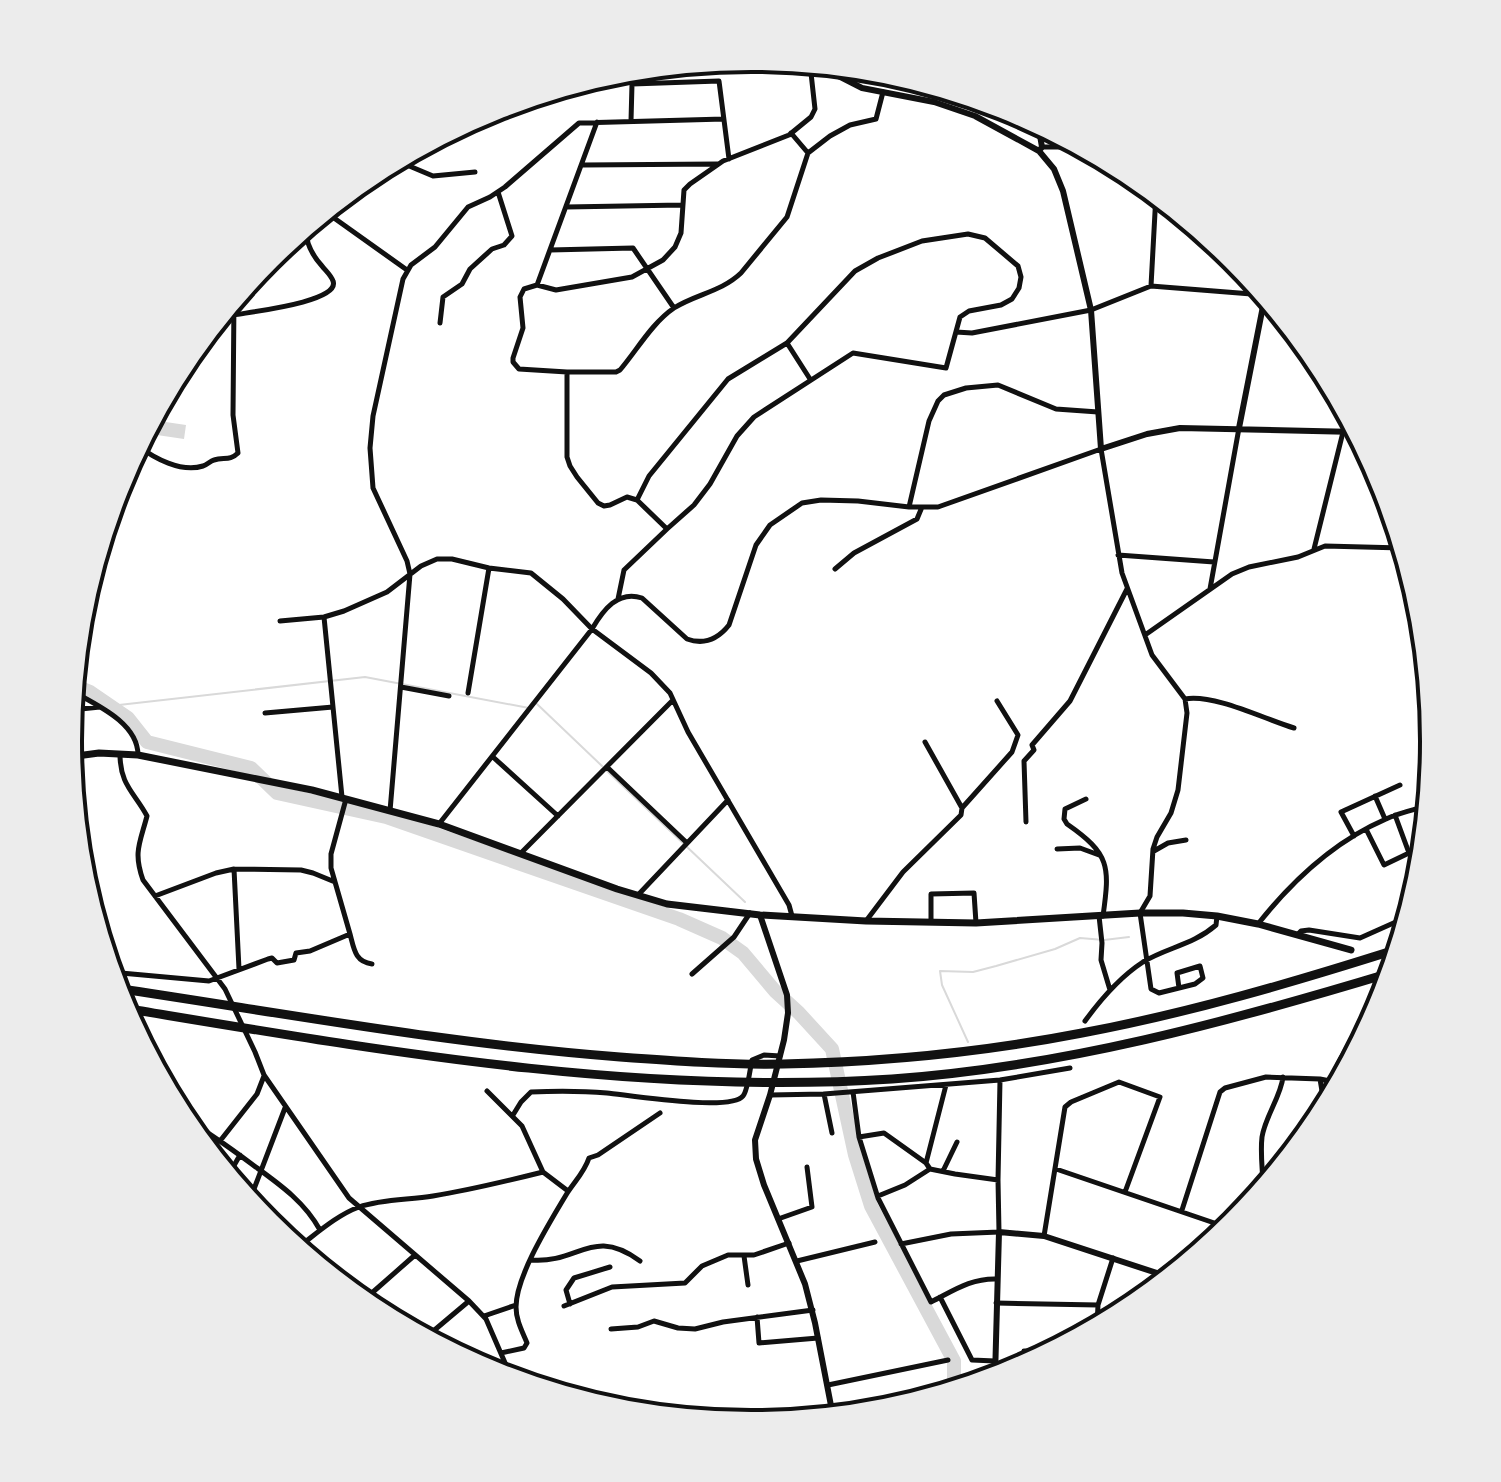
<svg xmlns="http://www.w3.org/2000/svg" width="1501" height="1482" font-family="'Sofia Sans Condensed',sans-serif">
  <rect width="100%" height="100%" fill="#fff"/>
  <path fill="#d9d9d9" d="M159,421L186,425L184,439L157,435Z"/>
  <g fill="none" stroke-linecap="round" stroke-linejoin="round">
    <path stroke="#d9d9d9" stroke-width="2" d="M537,704L602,766
      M110,706L365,677L529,708
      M607,771L745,902
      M968,1042L942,985L940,971L973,972L996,966L1055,949L1080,938L1104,940L1129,937"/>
    <path stroke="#d9d9d9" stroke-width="14" d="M73,685L90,692L128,718L147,742L251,768L277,793L386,817L679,919L722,938L743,953L775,991L799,1013L832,1049L855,1155L871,1206L954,1361V1389"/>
    <path stroke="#111" stroke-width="5" d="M810,64L815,109L811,117L789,135L723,161L690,184L684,190L681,233L675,247L663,260L632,277L556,290L537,285L524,289L520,297L523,328L513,358V362L519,369L567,372H616L620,370C637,350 652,323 674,308C696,294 721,292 741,273L787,217L808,153L830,136L850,125L876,119L883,92
      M482,114L493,109
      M631,121L632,84L719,81L729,159
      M791,133L808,153
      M1042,147H1082
      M395,160L433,176L475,172
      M583,165L718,164
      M566,207L682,205
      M322,213H327L407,270
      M550,250L633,248L674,308
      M537,285L597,122
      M1151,286L1156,194
      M234,315C249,312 341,302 333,281C331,275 325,270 322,266C312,255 305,242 306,227
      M440,323L443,297L462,284L470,269L492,249L504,245L512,236L498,192
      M956,332L972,333L1091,310L1151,286L1264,295
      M787,343L810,379
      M567,372V457L570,466L577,477L598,503L604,506L610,505L627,497L637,500L667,529L624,570L618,599
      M138,446C154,458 181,473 203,466C207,465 210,461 214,460C224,457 230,461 238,453L233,415L234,299
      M637,500L649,476L728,379L787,343L855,271L878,258L922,241L968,234L985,238L1018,266L1021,277L1019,288L1012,299L1001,305L969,311L960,317L946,368L853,353L754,417L737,436L710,484L694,505L667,529
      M909,507L929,421L938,401L944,395L966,388L998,385L1056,409L1098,412
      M1314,549L1347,416
      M1118,555L1214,562
      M835,569L854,553L917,519L922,507
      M1210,589L1239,428
      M324,617L342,797
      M280,621L324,617L344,611L387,592L421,566L437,559H452L489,568L531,573L563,599L592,629L651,673L670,693L688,732L789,905L792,916
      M1145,635L1232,574L1249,567L1298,557L1325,546L1402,548
      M401,687L449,696
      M72,691C97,705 138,723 138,755
      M468,693L489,568
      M1185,699C1215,694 1264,719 1294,728
      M71,710L100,707
      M265,713L333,707
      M925,742L962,808
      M120,754C120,785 134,792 147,816C140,843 133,852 143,880L225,989L255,1052L264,1075L349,1198L469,1301L486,1319L512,1379
      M493,757L558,816
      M607,767L687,843
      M1375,796L1385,819
      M1086,799L1065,809L1064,819L1067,824C1110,854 1110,866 1103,916
      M390,811L410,574L407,561L373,488L370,448L373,416L403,279L411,265L435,247L468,207L490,197L505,187L579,123L724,119
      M1026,822L1024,761L1034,750L1032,745L1070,701L1127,589
      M439,824L592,629C603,610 618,590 642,598L687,639C704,645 718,639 729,625L756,545L770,525L802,503L821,500L858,501L909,507H938L1101,449L1122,573L1152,655L1185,699L1187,713L1178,790L1171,813L1157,837L1153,849L1150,896L1140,913L1151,989L1159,993L1195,984L1203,978L1200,966L1177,973L1179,988
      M1366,829L1384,865L1409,853L1395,815
      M1354,836L1341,812L1400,785
      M1057,849L1080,848L1099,855
      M1154,851L1168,843L1186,840
      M521,853L673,700
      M234,869L239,969
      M638,895L728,800
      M155,896L216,873L234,869L301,870L313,873L335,882
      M1099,916L1102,943L1101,960L1110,990
      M866,921L903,872L961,815L962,808L1012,752L1018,735L997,701
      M931,922V894L974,893L976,923
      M1258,924C1292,881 1335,841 1386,819C1399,813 1413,810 1427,806
      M350,934C354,949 355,962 372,964
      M1298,934L1301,931L1309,930L1360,938L1407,917
      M110,972L209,981L268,959L272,958L277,963L294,960L296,953L310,951L350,934L331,868V854L346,799
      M692,974L734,937L750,913
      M1085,1021C1101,999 1120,977 1143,962C1168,947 1193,945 1216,925L1217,916
      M1320,1079L1325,1109
      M1336,1088L1338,1064L1369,1006L1377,997L1384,993
      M487,1091L522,1126L543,1172L568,1191
      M853,1092L859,1137L878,1198L931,1302C953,1291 971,1278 997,1279
      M824,1094L832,1133
      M770,1095L824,1094L1000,1080L1070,1068
      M179,1115C205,1130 229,1147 253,1165C279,1184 304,1201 320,1230
      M513,1115L521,1102L531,1092C557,1091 582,1091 607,1093C628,1095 731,1112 743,1096C748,1090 750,1068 752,1060L764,1055L780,1056
      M859,1137L884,1133L926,1163L930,1169L955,1174L998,1180
      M220,1141L257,1094L264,1076
      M926,1163L946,1085
      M1056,1169L1229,1228
      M943,1171L957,1142
      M228,1176L240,1155
      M1263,1188C1263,1172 1260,1154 1262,1137C1265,1117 1281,1096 1283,1077
      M878,1196L905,1185L930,1169
      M249,1202L285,1108
      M1182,1210L1220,1092L1225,1088L1266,1077L1320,1079L1335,1082
      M778,1219L812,1207L807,1167
      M1044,1236L1065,1107L1071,1102L1119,1082L1160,1097L1125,1192
      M305,1241L365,1299L415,1255
      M901,1244L951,1234L999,1232L998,1180L1000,1080
      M297,1248C316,1234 337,1215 359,1207C382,1199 409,1200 433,1196C470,1190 507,1181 543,1172
      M744,1256L748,1285
      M531,1260C579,1264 592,1226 640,1261
      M797,1261L875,1242
      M940,1297L972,1360L995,1361
      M996,1303L1098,1305
      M570,1304L566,1290L574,1278L610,1267
      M564,1306L612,1287L685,1283L702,1266L728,1255H754L789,1243
      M484,1316L516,1305
      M757,1317L759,1343L818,1338
      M1097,1326L1098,1305L1113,1258
      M611,1329L638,1327L654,1321L678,1328L695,1329L723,1322L813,1310
      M425,1338L469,1301
      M501,1353L524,1348L527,1343C522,1331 516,1320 516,1307C516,1276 550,1222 566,1195C574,1182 584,1173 589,1158L598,1155L660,1113
      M1023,1366L1024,1351L1050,1352
      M494,1373L508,1369
      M828,1385L948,1360"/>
    <path stroke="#111" stroke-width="6" d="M815,64L862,88L934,102L975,116L1039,151L1054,169L1063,191L1091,310L1101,449L1147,434L1180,428L1356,432
      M1038,124L1042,147L1039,151
      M1239,428L1265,296
      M760,915L787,995L788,1013L784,1040L770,1095L755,1140L756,1159L764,1185L805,1284L815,1323L833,1416
      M995,1377L999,1232L1044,1236L1169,1277"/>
    <path stroke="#111" stroke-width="7" d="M69,757L99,753L138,755L312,790L439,824L617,889L667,904L760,915L866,921L976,923L1140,913H1183L1217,916L1258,924L1351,950"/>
    <path stroke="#111" stroke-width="9" d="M115,988C283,1013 450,1044 620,1057C674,1061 729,1065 783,1064C883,1062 984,1052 1082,1033C1189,1013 1294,982 1398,949
      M123,1008C378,1050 633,1096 892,1079C1062,1067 1228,1022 1390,973"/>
  </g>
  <path d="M0 0H1501V1482H0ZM82 741a669 669 0 1 1 1338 0a669 669 0 1 1-1338 0Z" fill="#ececec" fill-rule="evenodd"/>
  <path fill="none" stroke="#111" stroke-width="4" d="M82 741a669 669 0 1 1 1338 0a669 669 0 1 1-1338 0Z"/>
</svg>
